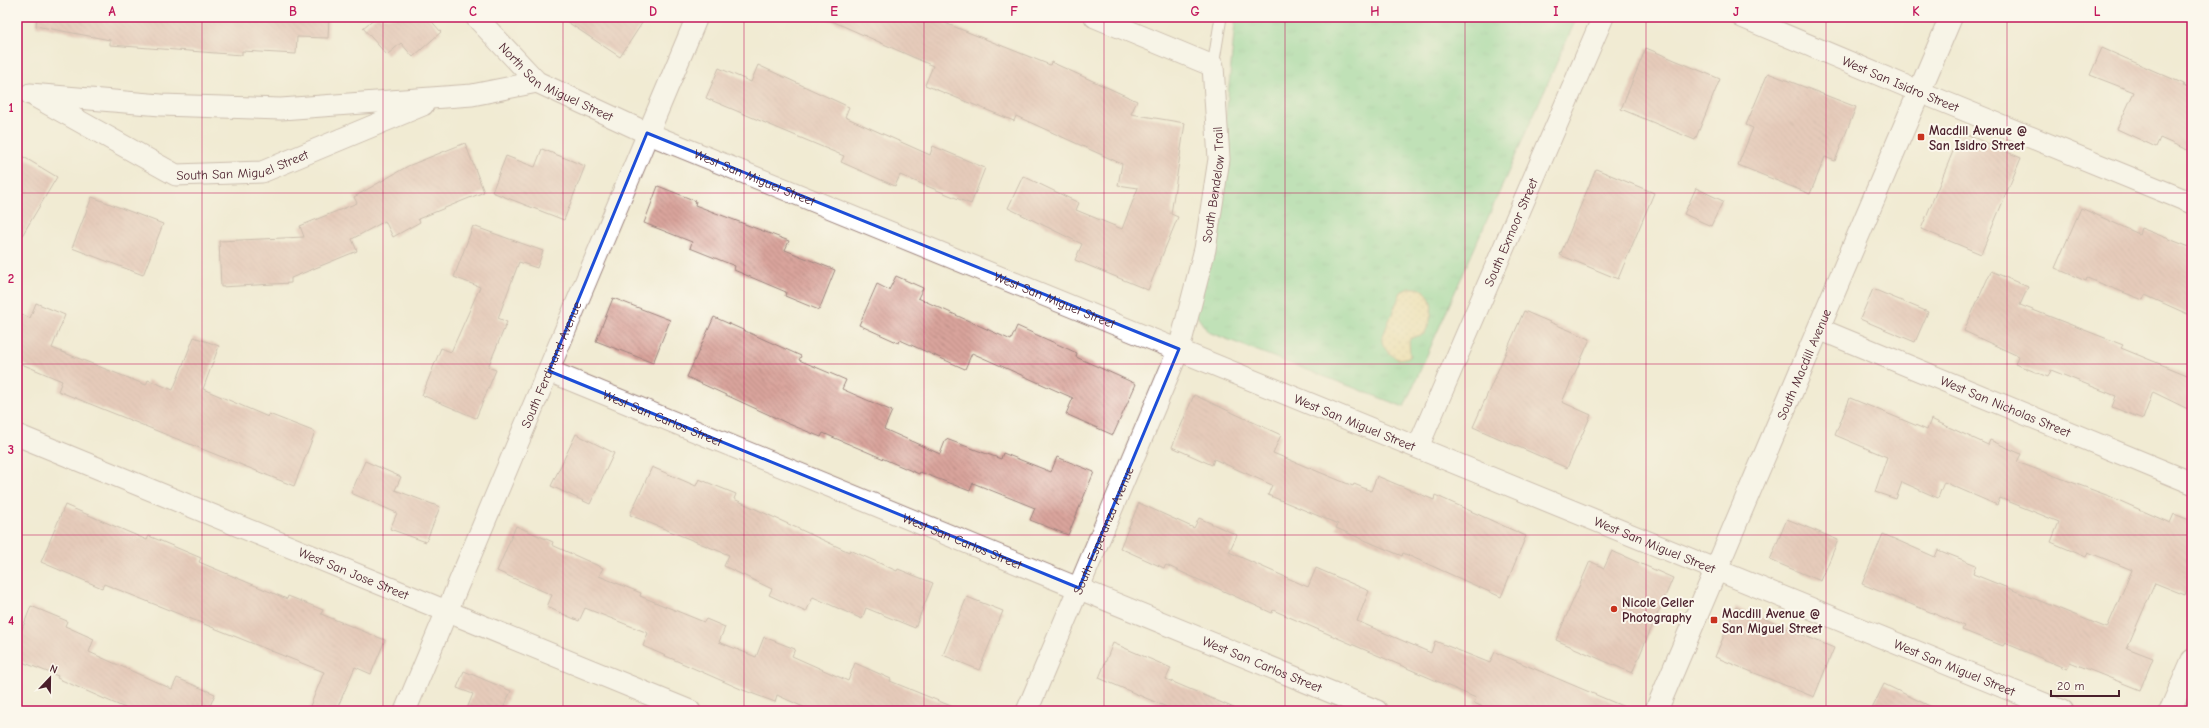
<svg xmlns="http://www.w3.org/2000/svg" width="2209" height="728" font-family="'Comic Neue',sans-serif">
  <defs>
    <pattern id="grass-tufts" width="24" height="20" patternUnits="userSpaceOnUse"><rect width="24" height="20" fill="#86d595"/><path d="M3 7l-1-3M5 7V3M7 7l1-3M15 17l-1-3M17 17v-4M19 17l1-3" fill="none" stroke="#75b681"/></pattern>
    <pattern id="sand-dots" width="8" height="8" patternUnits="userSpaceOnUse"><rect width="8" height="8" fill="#eeda9e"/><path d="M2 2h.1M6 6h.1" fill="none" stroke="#cebb88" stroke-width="1.8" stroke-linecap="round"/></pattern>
    <pattern id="building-back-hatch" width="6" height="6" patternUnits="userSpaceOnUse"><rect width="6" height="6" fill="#d9a49c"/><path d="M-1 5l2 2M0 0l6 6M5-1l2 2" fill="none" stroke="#b2857f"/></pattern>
  </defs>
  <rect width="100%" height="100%" fill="#fbf7ec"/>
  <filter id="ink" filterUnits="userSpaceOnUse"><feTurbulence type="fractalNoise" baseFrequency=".025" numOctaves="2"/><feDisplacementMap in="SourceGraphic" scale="8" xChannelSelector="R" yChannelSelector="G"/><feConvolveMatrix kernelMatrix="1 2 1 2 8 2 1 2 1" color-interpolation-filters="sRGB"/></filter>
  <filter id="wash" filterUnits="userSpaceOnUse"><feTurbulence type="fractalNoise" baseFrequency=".012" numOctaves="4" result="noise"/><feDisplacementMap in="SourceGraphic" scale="16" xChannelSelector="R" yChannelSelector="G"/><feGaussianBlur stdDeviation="0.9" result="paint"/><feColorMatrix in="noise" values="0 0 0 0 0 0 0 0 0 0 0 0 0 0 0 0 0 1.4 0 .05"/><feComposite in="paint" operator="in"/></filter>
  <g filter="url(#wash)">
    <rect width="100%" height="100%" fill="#f1ebd3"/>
    <path fill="url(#grass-tufts)" stroke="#687a60" d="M1237,17H1577L1404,407L1208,332L1190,306L1215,229L1235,23Z"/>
    <path fill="url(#sand-dots)" stroke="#9c7c64" d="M1409,288C1437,285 1435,317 1424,334L1411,338L1409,341L1410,357L1398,359C1390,355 1381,347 1382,338L1401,292Z"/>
    <g id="blocks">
      <path fill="url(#building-back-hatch)" d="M37,17H329L328,38L297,37L296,54L242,51V55L110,45V40L36,26Z
        M376,17H428L441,32L413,57L401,43L387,55L363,28Z
        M560,17H646L620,57Z
        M823,17H930L1050,65L1051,62L1137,101L1131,114L1185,123L1171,214L1178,217L1148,290L1075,260L1082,244L1008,208L1023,176L1079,203L1076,210L1122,229L1138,188L1118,185L1122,164L1016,116L1014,121L925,85L933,66Z
        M1646,48L1720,79L1695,140L1621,109Z
        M2102,48L2184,84L2183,86L2192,90V152L2160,138L2156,147L2117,129L2134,92L2090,75Z
        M758,65L849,107L845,117L930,155L933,146L985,168L971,204L900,175L895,186L841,162L844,156L706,98L719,68L751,82Z
        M1768,73L1856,107L1835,161L1825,157L1810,194L1738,165L1753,128L1746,125Z
        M1961,132L2021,158L1981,254L1921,229Z
        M465,143L484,192L418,219L420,222L393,237L385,221L352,239L357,251L291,278V283L221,287L219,241L304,237L300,226L357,203L354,197L408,166Z
        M542,149L585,166L564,220L492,192L506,156L535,167Z
        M17,153L57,177L17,244Z
        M1596,169L1654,193L1618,279L1560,255Z
        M658,186L696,201L695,205L789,241L785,250L835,270L819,310L785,296L786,292L734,270L735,266L690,248L692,242L644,223Z
        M1696,188L1723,201L1711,226L1684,214Z
        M92,197L163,224L143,275L72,248Z
        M2081,208L2139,234L2141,228L2192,248V316L2145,295L2143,300L2087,278L2086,281L2055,268Z
        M473,226L543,251L537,268L519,262L498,318L507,322L488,367L496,370L476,418L422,395L441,348L451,352L480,287L454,277Z
        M1991,271L2028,287L2020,305L2123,345L2121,348L2192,377V411L2153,392L2143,419L2112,407L2116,396L2051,370L2048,377L2015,364L2018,356L1964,331Z
        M896,276L923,288L918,298L1011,340L1017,326L1077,353L1076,357L1136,384L1113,435L1066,414L1073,398L972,353L965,369L900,340L899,343L859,325L877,284L889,290Z
        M1873,289L1928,312L1915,342L1860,319Z
        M613,298L670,320L653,363L596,341Z
        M36,303L65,315L52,348L146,385L148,380L173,390L194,337L219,346L203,389L268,417L269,414L315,432L294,486L58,391L62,381L17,362V312L30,318Z
        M1524,311L1590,339L1562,402L1591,415L1567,468L1473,427Z
        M714,317L801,356L799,360L846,380L842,389L892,411L884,429L940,454L946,439L1001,459L1003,453L1051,472L1057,457L1094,472L1068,535L1030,520L1035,508L973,483L970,491L920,472L919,474L823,433L821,437L789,424L687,377Z
        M1194,395L1281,435L1273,453L1353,486L1354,484L1371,491L1377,476L1434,500L1435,495L1526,536L1501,597L1403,553L1402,556L1336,528L1338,524L1268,495L1272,485L1214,459L1212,465L1172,447Z
        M1850,398L1927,430L1931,419L1988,445L1990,440L2021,454L2017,462L2109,496L2170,523L2174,514L2192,521V578L2185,595L2155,583L2127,648L2153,658L2140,690L2070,662L2067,669L2005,643L2003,646L1962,630L1964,626L1862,584L1883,534L1935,557L1938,550L1976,565L1973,574L2107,628L2132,570L2088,552L2086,557L2051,542L2059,522L2000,498L1997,505L1944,482L1938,498L1902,482L1896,499L1875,492L1887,457L1835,435Z
        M576,434L614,453L590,504L551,486Z
        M365,461L401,477L395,490L440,507L426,542L390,529L397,513L351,493Z
        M652,467L696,486L699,479L736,494L734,499L849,552L850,550L897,571L898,569L933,583L915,628L866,608L862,619L813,597L806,612L769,595L772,589L724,566L729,555L630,515Z
        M1139,503L1194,528L1199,518L1237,535L1229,552L1308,587L1316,568L1369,591L1357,621L1431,653L1435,641L1490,663L1495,652L1634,711H1492L1474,703L1476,698L1273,610L1272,613L1166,565L1164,568L1120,548Z
        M65,505L147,540L149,536L201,558L199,562L287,599L288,596L323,610L321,614L385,640L371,674L355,667L336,711H308L324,672L104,584L102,588L41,562Z
        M1787,519L1838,540L1821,581L1770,560Z
        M516,526L553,542L552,545L603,568L599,576L641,593L640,596L704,622L706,619L725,627L719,642L756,657L764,637L795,649L792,656L848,681L855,663L891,679L890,681L963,711H812L777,695L775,702L743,690L643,646L648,633L585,608L579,621L547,607L552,595L497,571Z
        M1612,551L1673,578L1632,673L1556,640L1590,561L1604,568Z
        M967,597L1003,611L979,670L943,655Z
        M31,606L67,621L65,626L94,639L89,652L172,689L177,678L215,694L208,711H132L57,678L58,676L17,660V642Z
        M1736,607L1834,648L1814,697L1715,657Z
        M1113,643L1171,668L1166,679L1241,711H1176L1099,678Z
        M464,671L511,691L502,711H466L473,694L457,688Z
        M1884,684L1940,711H1871Z"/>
    </g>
  </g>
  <g filter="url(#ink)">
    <use href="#blocks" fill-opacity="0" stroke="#9e857f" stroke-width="1"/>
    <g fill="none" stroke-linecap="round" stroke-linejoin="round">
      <defs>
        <path id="service" d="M1213,66L1221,17"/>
        <g id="minor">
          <path id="s1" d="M476,17L537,82L647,133L2062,711"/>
          <path id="s2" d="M1742,17L1920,92L2192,203"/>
          <path d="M30,94L161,105L281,109L472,95L537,82"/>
          <path id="s3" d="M36,97L176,175L262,172L423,105"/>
          <path id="s4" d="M1819,329L2192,483"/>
          <path id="s5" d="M549,371L1377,711"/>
          <path id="s6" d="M17,435L690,711"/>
          <path id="s7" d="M1418,447L1603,17"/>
          <path id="s8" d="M405,711L697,17"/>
          <path id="s9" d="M1027,711L1179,349L1205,249L1219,159L1213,66L1095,17"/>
          <path d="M2170,711L2192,660"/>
        </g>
        <g id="tertiary">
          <path id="s10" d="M1656,711L1951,17"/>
        </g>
      </defs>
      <use href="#service" stroke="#9e857f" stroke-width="13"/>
      <use href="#minor" stroke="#9e857f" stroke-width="23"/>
      <use href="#tertiary" stroke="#9e857f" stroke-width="24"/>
      <use href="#service" stroke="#fff" stroke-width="11"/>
      <use href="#minor" stroke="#fff" stroke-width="21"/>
      <use href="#tertiary" stroke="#fff" stroke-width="22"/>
    </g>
  </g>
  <path d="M0 0H2209V728H0ZM647,133L1179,349L1079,588L549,371Z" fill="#f1ebd3" fill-opacity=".55" fill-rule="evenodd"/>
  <path fill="none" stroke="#1d4ed8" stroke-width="3" stroke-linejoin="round" d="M647,133L1179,349L1079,588L549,371Z"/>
  <path fill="none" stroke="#c2185b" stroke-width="1" stroke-opacity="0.55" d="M202,17V711M383,17V711M563,17V711M744,17V711M924,17V711M1104,17V711M1285,17V711M1465,17V711M1646,17V711M1826,17V711M2007,17V711M17,193H2192M17,364H2192M17,535H2192"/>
  <g fill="#c8321e" stroke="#fbf7ec" stroke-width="1.5">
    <rect x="1917" y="133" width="8" height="8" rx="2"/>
    <circle cx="1614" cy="609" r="4"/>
    <rect x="1710" y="616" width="8" height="8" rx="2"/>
  </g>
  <g text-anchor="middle" stroke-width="4" stroke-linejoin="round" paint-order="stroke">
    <g font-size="13" fill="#4a1f2b" stroke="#fbf7ec">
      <text dy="5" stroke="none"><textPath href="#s1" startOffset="105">North San Miguel Street</textPath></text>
      <text dy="5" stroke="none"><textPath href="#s2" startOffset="172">West San Isidro Street</textPath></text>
      <text dy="5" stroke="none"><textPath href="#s3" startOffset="228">South San Miguel Street</textPath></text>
      <text dy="5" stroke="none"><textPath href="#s1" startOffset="327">West San Miguel Street</textPath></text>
      <text dy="5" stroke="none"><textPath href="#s9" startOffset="561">South Bendelow Trail</textPath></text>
      <text dy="5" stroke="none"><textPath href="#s7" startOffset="234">South Exmoor Street</textPath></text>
      <text dy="5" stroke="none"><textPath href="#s1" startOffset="651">West San Miguel Street</textPath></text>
      <text dy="5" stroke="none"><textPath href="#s8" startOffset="376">South Ferdinand Avenue</textPath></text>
      <text dy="5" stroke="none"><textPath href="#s10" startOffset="377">South Macdill Avenue</textPath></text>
      <text dy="5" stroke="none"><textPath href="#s4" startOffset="202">West San Nicholas Street</textPath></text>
      <text dy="5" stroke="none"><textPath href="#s5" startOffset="123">West San Carlos Street</textPath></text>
      <text dy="5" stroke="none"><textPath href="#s1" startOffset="975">West San Miguel Street</textPath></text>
      <text dy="5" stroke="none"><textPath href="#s9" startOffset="196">South Esperanza Avenue</textPath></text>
      <text dy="5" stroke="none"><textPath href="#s5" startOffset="447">West San Carlos Street</textPath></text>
      <text dy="5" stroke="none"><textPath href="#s1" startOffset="1299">West San Miguel Street</textPath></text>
      <text dy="5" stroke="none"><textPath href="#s6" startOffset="364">West San Jose Street</textPath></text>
      <text dy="5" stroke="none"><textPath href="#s5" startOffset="771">West San Carlos Street</textPath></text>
      <text dy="5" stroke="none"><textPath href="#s1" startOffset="1623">West San Miguel Street</textPath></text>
    </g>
    <g font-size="13" font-weight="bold" fill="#4a1f2b" stroke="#fbf7ec" text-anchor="start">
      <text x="1929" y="135">Macdill Avenue @<tspan x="1929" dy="15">San Isidro Street</tspan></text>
      <text x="1622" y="607">Nicole Geller<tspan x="1622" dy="15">Photography</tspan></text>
      <text x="1722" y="618">Macdill Avenue @<tspan x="1722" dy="15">San Miguel Street</tspan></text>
    </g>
  </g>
  <rect width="2209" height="728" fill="none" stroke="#fbf7ec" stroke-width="44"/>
  <g transform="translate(50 678) rotate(22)" stroke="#fbf7ec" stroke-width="3" paint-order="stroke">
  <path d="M0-3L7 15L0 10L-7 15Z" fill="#4a1f2b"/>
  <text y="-6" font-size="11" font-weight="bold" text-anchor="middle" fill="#4a1f2b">N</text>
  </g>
  <path d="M2051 690v6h68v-6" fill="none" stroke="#4a1f2b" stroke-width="2"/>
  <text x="2057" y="690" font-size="12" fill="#4a1f2b" stroke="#fbf7ec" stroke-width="3" paint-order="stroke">20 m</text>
  <rect x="22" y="22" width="2165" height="684" fill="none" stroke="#c2185b" stroke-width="1.5"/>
  <g font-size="13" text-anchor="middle" font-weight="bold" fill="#c2185b">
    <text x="112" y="16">A</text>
    <text x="293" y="16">B</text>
    <text x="473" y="16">C</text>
    <text x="653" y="16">D</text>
    <text x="834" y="16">E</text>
    <text x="1014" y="16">F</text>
    <text x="1195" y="16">G</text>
    <text x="1375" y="16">H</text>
    <text x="1556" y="16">I</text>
    <text x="1736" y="16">J</text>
    <text x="1916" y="16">K</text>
    <text x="2097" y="16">L</text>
    <text x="11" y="112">1</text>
    <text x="11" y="283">2</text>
    <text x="11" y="454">3</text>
    <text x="11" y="625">4</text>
  </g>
</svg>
